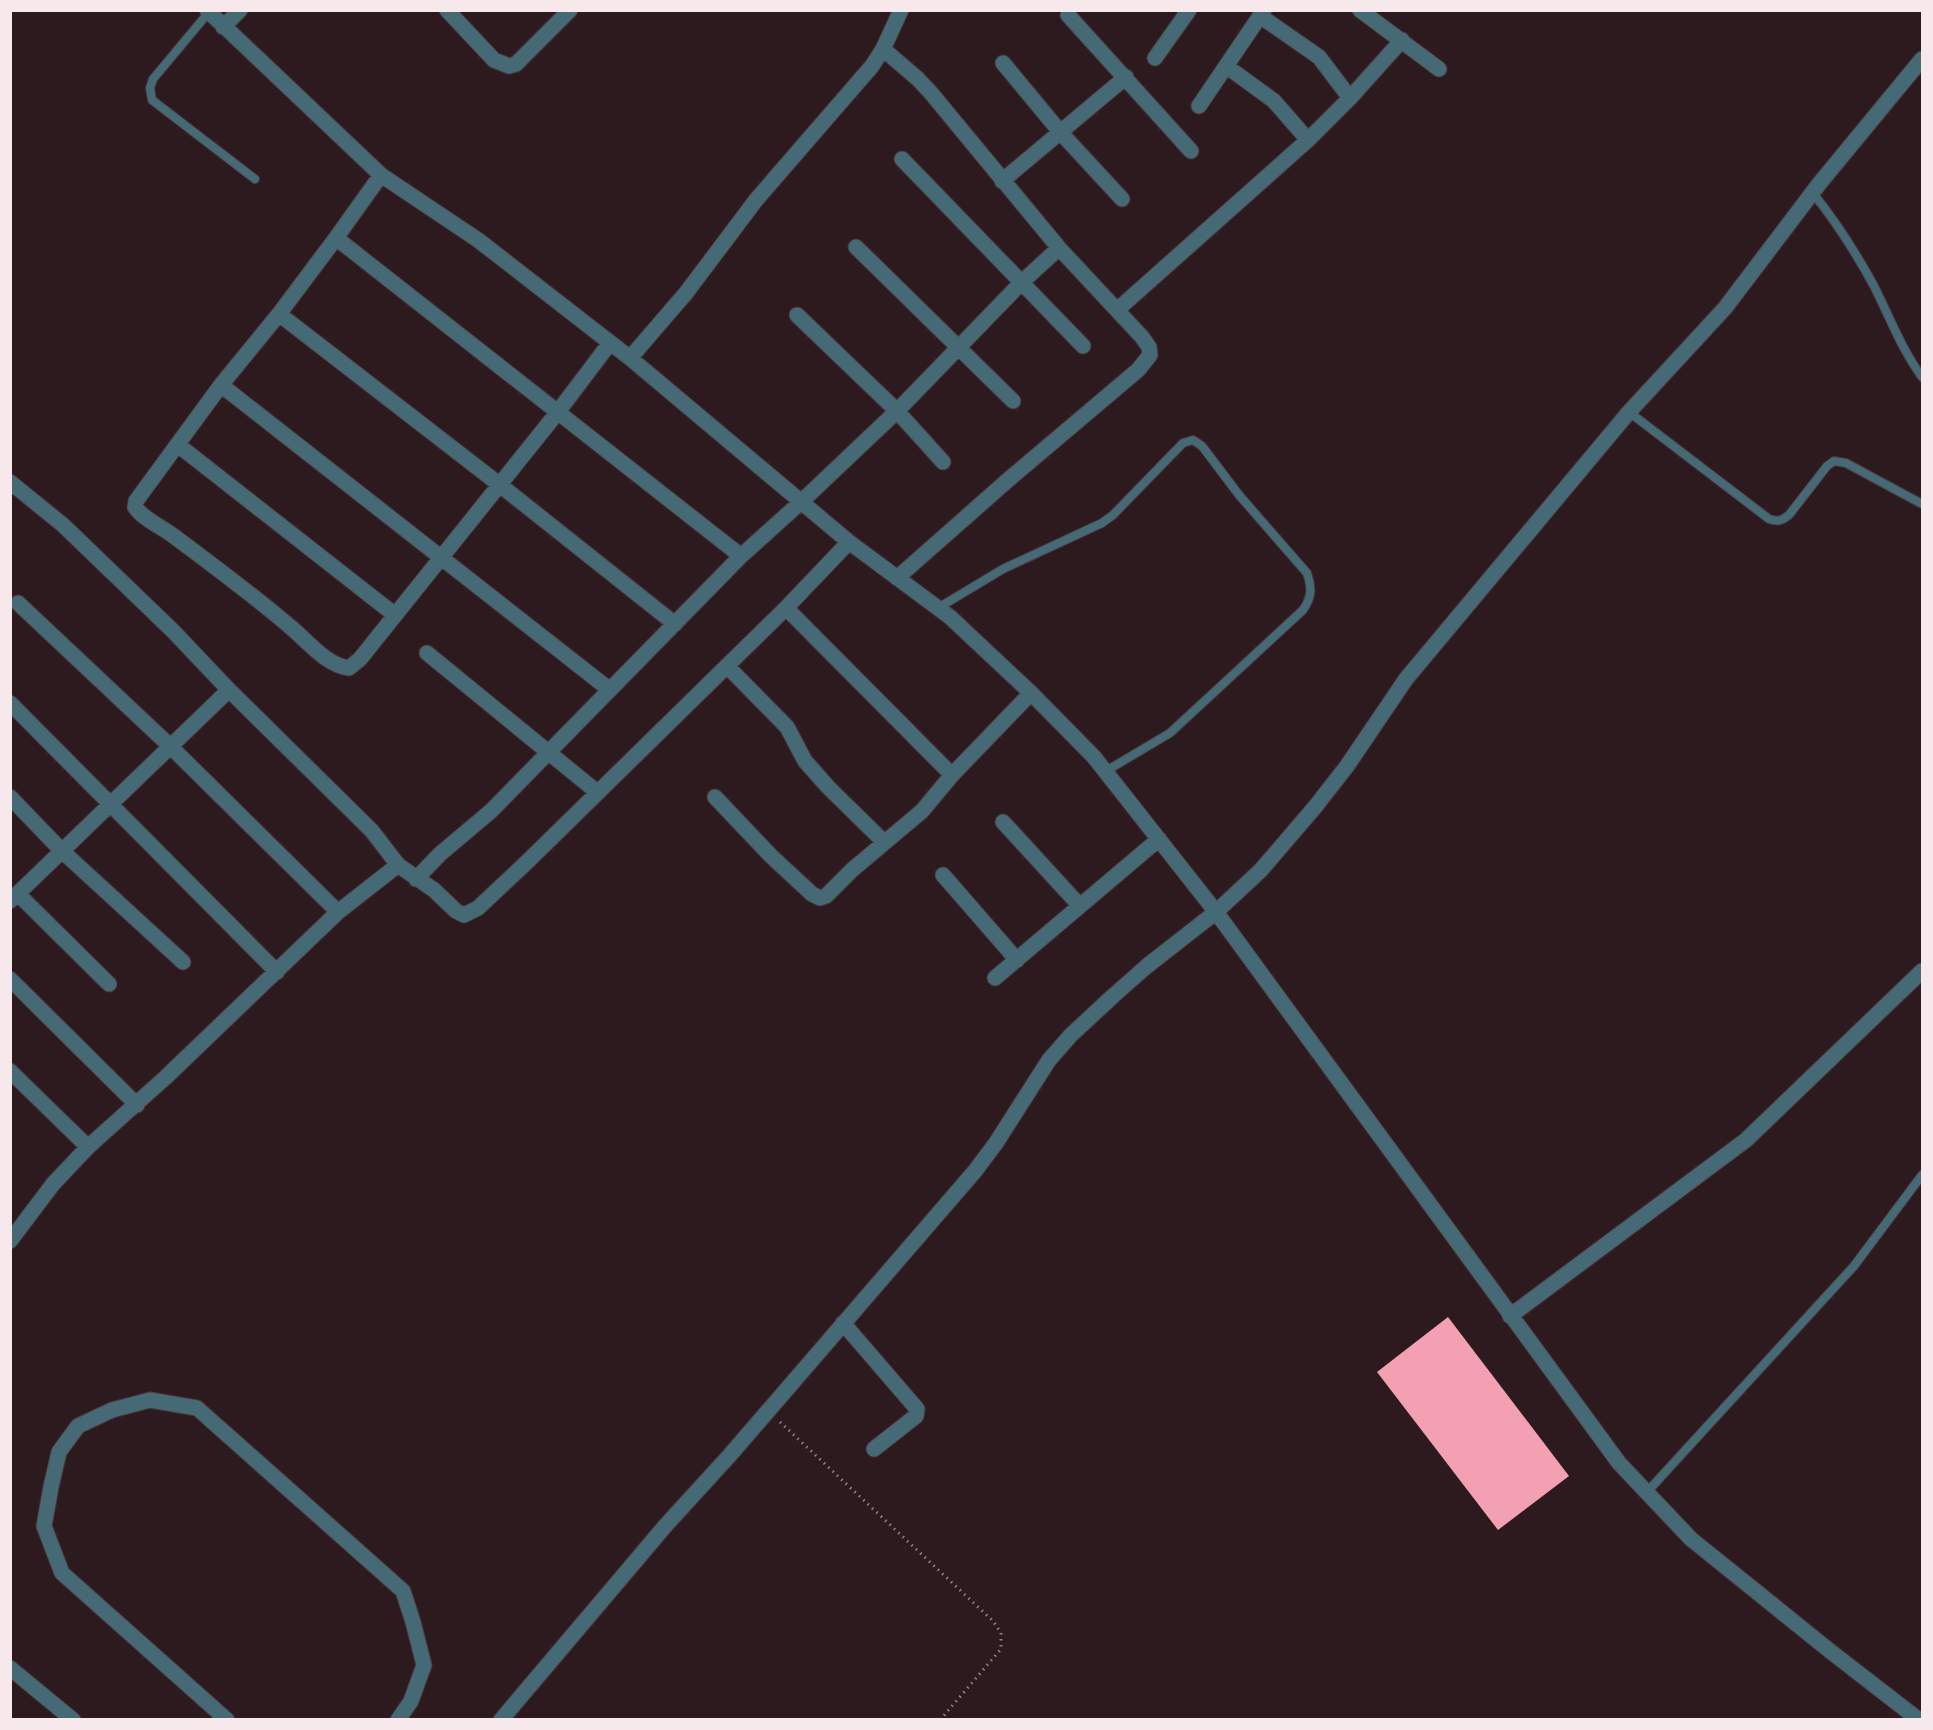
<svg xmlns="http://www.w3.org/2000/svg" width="1933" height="1730" font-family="Karla,sans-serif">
  <rect width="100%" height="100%" fill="#2d1a1e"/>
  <path fill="#f3a0b2" d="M1448,1317L1569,1476L1498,1530L1377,1372Z"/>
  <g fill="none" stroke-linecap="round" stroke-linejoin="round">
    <defs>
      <path id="service" d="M209,12L153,79L150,88L152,100L255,179
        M1812,192C1835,220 1857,255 1874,286C1890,318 1901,348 1922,377
        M1629,412L1769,519C1778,522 1781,521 1789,515L1827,466L1834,461L1846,463L1922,504
        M938,608L1003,569L1102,523L1113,515L1183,443L1193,440L1202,446L1239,495L1307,573C1312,588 1312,597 1303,610L1170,733L1106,771
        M1647,1492L1854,1266L1922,1175"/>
      <path id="minor" d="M207,10L381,175L478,240L630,358L849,542L950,617L1031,693L1094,757L1216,912L1619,1463L1691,1539L1830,1651L1919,1720
        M447,10L494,60L509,66L516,64L570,10
        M1360,10L1439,69
        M1068,15L1191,151
        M1260,16L1319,57L1350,98
        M223,27L240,10
        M883,49L918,79L931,93L1059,248L1142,337L1149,347L1150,355L1138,370L1008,480L897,578
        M1155,58L1189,10
        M1003,63L1061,133L1122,199
        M1226,66L1274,101L1308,140
        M1199,106L1264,10
        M902,159L1083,346
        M381,175L336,238L279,314L221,385L136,501L135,507C143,519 162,527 175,537C215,567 256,597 294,630C310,644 327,665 349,668L360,659L557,413L610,343
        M1002,181L1126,77
        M336,238L741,556
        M856,247L1013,401
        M1117,310L1308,140L1350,98L1402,40
        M279,314L500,485L675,624
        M797,315L897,411L943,462
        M630,358L686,293L756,200L872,66L883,49L901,10
        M221,385L610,690
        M178,445L395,615
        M10,482L63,525L173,631L229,690L372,831L398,865L434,890L456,911L464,915L478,908L528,861L786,608L849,542
        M18,603L170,746L338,912
        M786,608L952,775
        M427,653L597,792
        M727,666L787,727L805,761L828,787L884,842
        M10,703L277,972
        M10,797L62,851L183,962
        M715,797L771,856L812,894L820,898L826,896L852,870L922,811L952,775L1031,693
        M1003,822L1080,906
        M943,875L1017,960
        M416,879L440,854L491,811L741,556L801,502L897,411L1022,282L1059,248
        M18,894L109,984
        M10,901L229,690
        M995,978L1159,839
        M10,979L137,1105
        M10,1071L88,1147
        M10,1241L53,1184L88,1147L166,1077L338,912L398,865
        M1510,1316L1746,1140L1922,971
        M843,1323L917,1409L916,1416L874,1449
        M10,1668L73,1720
        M227,1720L62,1573L44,1526L51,1487L59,1452L78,1426L112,1410L150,1400L197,1408L403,1591L413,1622L424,1665L411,1701L398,1720
        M501,1720L666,1525L730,1455L975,1171L996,1143L1049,1060L1071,1035L1113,996L1147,966L1216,912L1261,870L1315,807L1347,766L1406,679L1629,412L1725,308L1819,184L1922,59"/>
    </defs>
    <use href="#service" stroke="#49373b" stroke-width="10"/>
    <use href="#minor" stroke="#49373b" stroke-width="17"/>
    <path stroke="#908083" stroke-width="3" stroke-dasharray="1.5 4.5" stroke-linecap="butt" d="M780,1422L993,1621L1001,1633V1649L940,1720"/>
    <use href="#service" stroke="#466976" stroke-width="8"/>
    <use href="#minor" stroke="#466976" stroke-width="15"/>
  </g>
  <rect width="1933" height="1730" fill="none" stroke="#f7e9eb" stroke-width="24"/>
</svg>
